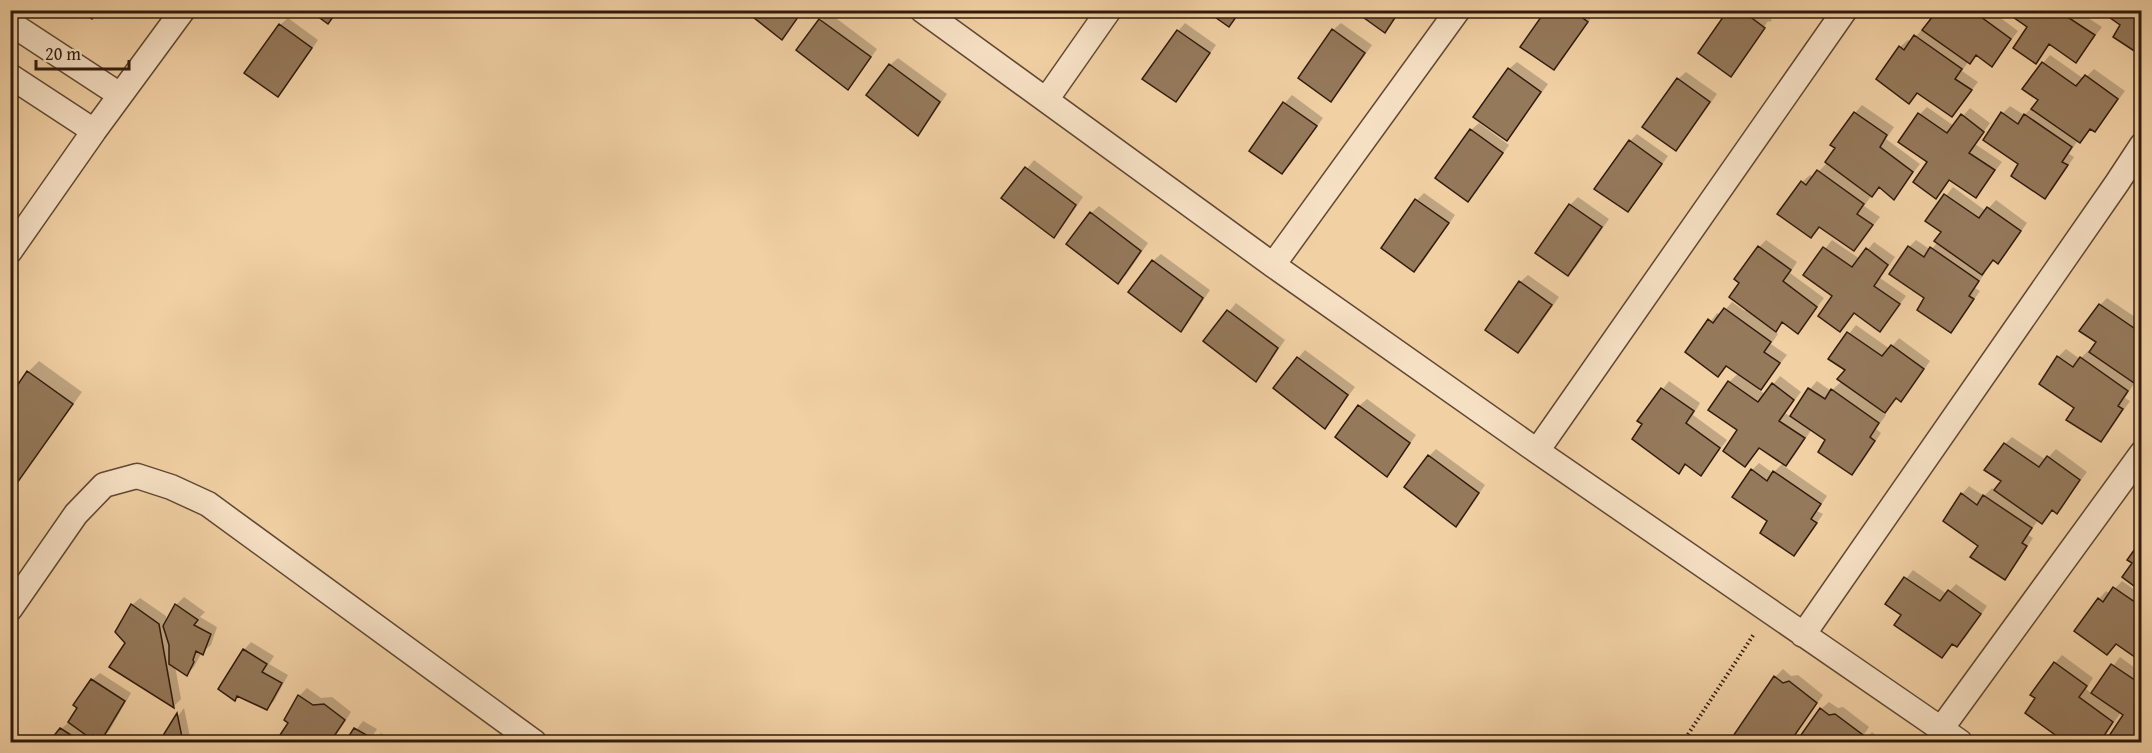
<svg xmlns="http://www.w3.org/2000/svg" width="2152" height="753" font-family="'Gentium Book Plus',serif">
  <rect width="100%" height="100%" fill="#f1d0a4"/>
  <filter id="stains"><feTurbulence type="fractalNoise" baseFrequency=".00333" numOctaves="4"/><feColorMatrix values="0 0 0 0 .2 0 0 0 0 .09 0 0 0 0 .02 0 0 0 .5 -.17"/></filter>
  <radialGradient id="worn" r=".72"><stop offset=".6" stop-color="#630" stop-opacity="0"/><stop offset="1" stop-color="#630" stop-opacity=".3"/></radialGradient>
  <path fill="#0003" d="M746,10H804L782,38Z
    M1548,10H1590L1594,14L1561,61L1554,69Z
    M1730,10H1759L1772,20L1770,22L1768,21L1735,69H1737L1731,75Z
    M1930,10H1990L2018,31L1992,65L1978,54L1968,62L1962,71L1978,82L1952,115L1918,92L1909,102L1900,47L1908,40L1911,42L1935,15Z
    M2006,10H2076L2102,27L2076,61L2050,43L2035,62L2029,27Z
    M828,12L877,49L855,81L848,88L798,50Z
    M288,18L318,40L285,88L278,95L280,25Z
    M1185,23L1216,45L1183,92L1176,100L1144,78L1178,31Z
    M1341,23L1372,45L1338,93L1331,100L1333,30Z
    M2050,55L2084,79L2094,69L2125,91L2102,122L2095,130L2091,128L2079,141L2078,140L2069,154L2074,157L2053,189L2045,197L2020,164L2003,113L2010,106L2024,115L2041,100L2043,63Z
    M898,58L947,94L925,126L918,134L890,65Z
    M1517,62L1548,84L1514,131L1507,139L1509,69Z
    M1686,72L1717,94L1683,142L1676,149L1678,79Z
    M1292,95L1323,118L1290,165L1282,172L1251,151L1285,103Z
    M1862,105L1894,127L1886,139L1920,164L1894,198L1879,186V188L1872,195L1864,206L1880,217L1854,250L1820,226L1810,236L1780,214L1802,182L1810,175L1813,177L1826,164L1838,147L1855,113Z
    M1927,107L1954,126L1970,108L1990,123L1975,144L2002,162L1976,196L1950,179L1935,197L1920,114Z
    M1479,123L1509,145L1476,192L1468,200L1471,130Z
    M1637,134L1668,156L1635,203L1627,210L1630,141Z
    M1034,160L1083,197L1061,229L1053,236L1004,198Z
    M1953,187L1986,211L1996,200L2027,223L2005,255L1998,262L1994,259L1983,272L1985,273L1975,288L1980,291L1958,323L1951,331L1926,298L1909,247L1916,240L1931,250L1938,242L1943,232L1927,220Z
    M1424,193L1455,215L1422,263L1414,270L1417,200Z
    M1578,197L1609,219L1576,267L1568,274L1537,252L1570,205Z
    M1099,206L1148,243L1126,275L1118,282L1091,213Z
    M1766,240L1797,262L1790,273L1824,298L1798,332L1784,321L1774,331L1778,334L1771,344L1787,355L1759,390L1765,394L1780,376L1801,392L1785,413L1791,417L1810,389L1817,381L1831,391L1842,381L1847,370L1830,358L1856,325L1890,349L1899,338L1930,361L1908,393L1900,400L1897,397L1883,413L1886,415L1876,429L1881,433L1860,465L1852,473L1827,439L1812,429L1793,457L1784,466L1827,496L1817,511L1823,514L1801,547L1794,554L1769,521L1752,470L1759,463L1773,473L1783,463L1760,447L1745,465L1729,382L1739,373L1727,365L1725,367L1687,352L1717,313L1721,315L1732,302L1745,311L1746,308L1741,282L1759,247Z
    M1832,240L1860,259L1874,242L1895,257L1880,278L1906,296L1880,330L1855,312L1840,330L1834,295L1805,275Z
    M2142,241V250L2137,247Z
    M1161,254L1210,290L1188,323L1181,330L1153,261Z
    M1528,275L1559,297L1526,344L1518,351L1520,282Z
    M2107,298L2141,321L2135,382L2125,398L2130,401L2108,433L2100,440L2076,408L2041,383L2058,357L2066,349L2080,359L2088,351L2091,352L2098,342L2100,305Z
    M1236,303L1285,340L1263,372L1256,380L1205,341Z
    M1305,350L1355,387L1325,427L1298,358Z
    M39,361L82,392L10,493V399L28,372Z
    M1669,381L1700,403L1693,415L1727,440L1701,474L1686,464L1679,472L1644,424L1639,420Z
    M1367,399L1416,435L1394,467L1387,475L1359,406Z
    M2012,437L2046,460L2056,449L2087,472L2057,512L2053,509L2041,522L2038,520L2028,535L2033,538L2012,570L2004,578L1980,545L1962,494L1969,486L1984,496L1992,488L1996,491L2003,480L2005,444Z
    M1436,449L1485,485L1463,517L1456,525L1429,456Z
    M1913,570L1947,594L1956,584L1987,606L1965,638L1957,645L1954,643L1942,656L1904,615L1887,603Z
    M2122,581L2142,595V660L2117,643L2099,599L2106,591L2110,594Z
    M184,597L205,612L200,617L217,627L211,645L202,652L194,667L187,674L175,666L181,699L174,706L111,666L127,643L132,605L140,598L166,616L167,621L176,605Z
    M251,642L274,656L269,664L288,675L274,701L267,708L239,695L235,699L244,650Z
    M2062,655L2093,678L2086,689L2092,694L2120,657L2142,673V742H2122L2111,735L2125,715L2121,712L2100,742H2087L2080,737L2075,742H2068L2027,712L2037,698L2055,663Z
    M1783,669L1791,676L1798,675L1823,695L1790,742H1731L1775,677Z
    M100,673L131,693L109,731L101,739L93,734L90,736L100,742H51L61,729L69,722L92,680Z
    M307,688L321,698L332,697L351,712L332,742H289L280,737L290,723L286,720L299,696Z
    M1829,702L1838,708L1843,707L1869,727L1859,742H1798L1821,709Z
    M184,708L190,737L186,742H159Z
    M363,721L377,729L369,742H347Z
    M1872,732L1881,739L1886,738L1893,742H1862Z
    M381,733L394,742H371Z
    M258,736L269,742H251Z"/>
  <path fill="#95795b" stroke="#311b0c" stroke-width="1.5" d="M79,10H98L92,19Z
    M309,10H338L328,24Z
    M744,10H803L782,40Z
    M1205,10H1241L1229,27Z
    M1353,10H1400L1385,33Z
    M1546,10H1572L1588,22L1554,70L1520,47Z
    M1728,10H1741L1765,28L1731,77L1698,53Z
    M1929,10H1979L1977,14L2011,39L1992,67L1976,55L1970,64L1922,30L1933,16L1928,12Z
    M2003,10H2074L2069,18L2095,35L2076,63L2049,44L2036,64L2013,48L2027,27Z
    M2099,10H2142V56L2113,37L2120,25Z
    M819,19L871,57L848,90L796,50Z
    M279,24L312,48L278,97L244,73Z
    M1332,29L1365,53L1331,102L1298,78Z
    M1177,30L1210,53L1176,102L1142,79Z
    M1914,35L1962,69L1955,79L1972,90L1952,117L1917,93L1909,104L1876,79L1899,46L1904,50Z
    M2042,62L2076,86L2085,75L2118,99L2095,132L2090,129L2080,143L2031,109L2038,100L2022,89Z
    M889,64L940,102L918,136L866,95Z
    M1508,68L1541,92L1507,141L1473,117Z
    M1677,78L1710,102L1676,151L1642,127Z
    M1283,102L1317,126L1282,174L1249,151Z
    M1854,112L1887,135L1880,147L1913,172L1894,200L1879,187L1872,197L1825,162L1835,148L1830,145Z
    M2001,112L2018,124L2024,114L2072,147L2062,162L2068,165L2045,199L2011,176L2018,164L1983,140Z
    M1918,113L1947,133L1961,114L1984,132L1969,153L1995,170L1976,198L1949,180L1936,199L1913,182L1927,162L1898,142Z
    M1470,129L1503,153L1468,202L1435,178Z
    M1629,140L1662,164L1628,212L1594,189Z
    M1025,167L1076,205L1054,238L1001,198Z
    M1817,170L1864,204L1857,214L1873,225L1854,251L1819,227L1811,238L1777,214L1801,181L1806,185Z
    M1944,194L1979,218L1987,207L2021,231L1998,264L1993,260L1982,275L1934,241L1941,232L1925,221Z
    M1415,199L1449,223L1414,272L1381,248Z
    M1569,204L1602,227L1568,276L1535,253Z
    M1090,212L1141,251L1118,284L1066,244Z
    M1758,246L1791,270L1783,281L1817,307L1798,334L1782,322L1776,332L1729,297L1739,283L1734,279Z
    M1908,246L1924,257L1930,247L1979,281L1969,296L1974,299L1951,333L1917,310L1924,298L1889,274Z
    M1823,247L1852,267L1866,248L1888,265L1874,286L1900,304L1880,332L1854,313L1840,332L1818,316L1832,296L1803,275Z
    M1152,260L1203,298L1181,332L1128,292Z
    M1519,281L1552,305L1518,353L1485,330Z
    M2099,304L2134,328L2142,318V378L2137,385L2089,352L2096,342L2079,331Z
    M1724,308L1771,342L1764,352L1780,363L1761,390L1726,366L1718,377L1685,352L1708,319L1713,323Z
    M1227,310L1278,348L1256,382L1203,341Z
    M1847,332L1882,356L1891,345L1924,369L1901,402L1896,398L1885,413L1837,379L1845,370L1828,359Z
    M2057,356L2073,367L2080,357L2128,391L2118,406L2123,409L2101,442L2066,420L2074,408L2039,384Z
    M1297,357L1348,395L1325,429L1273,388Z
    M27,371L73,404L10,493V396Z
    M1728,381L1758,402L1772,383L1794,400L1779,421L1805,438L1786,466L1759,448L1745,467L1723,451L1737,430L1708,410Z
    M1661,388L1694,411L1686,423L1720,448L1701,476L1685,464L1679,474L1632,439L1642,424L1637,421Z
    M1808,388L1825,399L1831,389L1879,423L1870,437L1875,441L1852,475L1818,452L1825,440L1790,416Z
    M1358,405L1410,443L1387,477L1335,437Z
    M2004,443L2039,467L2047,456L2080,480L2057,514L2052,510L2042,524L1994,490L2001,481L1984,470Z
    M1428,455L1479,493L1456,527L1404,487Z
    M1751,469L1767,481L1773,471L1821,504L1811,519L1817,523L1794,556L1760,533L1767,521L1732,497Z
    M1961,493L1977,505L1983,495L2032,528L2022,543L2027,546L2005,580L1970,557L1978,546L1943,521Z
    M2142,539V592L2122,577L2132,563L2127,560Z
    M1904,577L1940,601L1948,590L1981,614L1957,647L1952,644L1942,658L1894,625L1901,615L1885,604Z
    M2113,587L2142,607V662L2116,644L2107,655L2074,631L2098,598L2103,602Z
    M131,604L159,624L174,708L109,667L125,643L115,632Z
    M175,604L198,620L194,625L211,634L203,655L196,651L193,660L194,662L187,676L169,664V645L163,626Z
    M243,649L267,664L262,672L282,683L267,710L237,696L235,701L218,689Z
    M2054,662L2087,686L2079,697L2113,722L2100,742H2085L2078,738L2075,742H2065L2025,713L2035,698L2030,695Z
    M2111,664L2142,685L2141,742H2119L2109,736L2123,715L2091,693Z
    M1774,676L1783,683L1789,681L1817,703L1790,742H1729Z
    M91,679L125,701L101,741L93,735L90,738L68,722L77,708L73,705Z
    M298,695L313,705L324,704L345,720L330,742H286L278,738L288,723L284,720Z
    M1820,708L1829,715L1835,714L1863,735L1858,742H1796Z
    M177,713L183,742H159Z
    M60,728L82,742H49Z
    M354,728L370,737L367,742H345Z"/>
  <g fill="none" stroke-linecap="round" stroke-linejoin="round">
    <defs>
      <path id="minor" d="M922,10L1273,265L1537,451L1960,742
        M10,23L120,95
        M10,76L94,131
        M1046,100L1109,10
        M10,251L94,131L183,10
        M1273,265L1458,10
        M1537,451L1845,10
        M10,609L76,514L104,485L137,476L171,487L208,504L534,742
        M1803,635L2117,183L2142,145
        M1941,729L2142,453"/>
    </defs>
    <use href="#minor" stroke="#614832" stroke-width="27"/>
    <path stroke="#311b0c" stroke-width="4" stroke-dasharray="1.5 3" stroke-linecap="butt" d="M1683,742L1754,634"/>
    <use href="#minor" stroke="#f6e0c4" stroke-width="24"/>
  </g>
  <rect width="2152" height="753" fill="none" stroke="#f1d0a4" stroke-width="36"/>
  <rect x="12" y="12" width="2128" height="729" fill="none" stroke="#311b0c" stroke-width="3"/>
  <rect x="18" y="18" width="2116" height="717" fill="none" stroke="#311b0c" stroke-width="1.5"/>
  <path d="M36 60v9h93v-9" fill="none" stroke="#311b0c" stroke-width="3"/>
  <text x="45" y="60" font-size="18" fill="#311b0c" stroke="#f6e0c4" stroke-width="4.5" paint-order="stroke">20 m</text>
  <rect width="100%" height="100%" filter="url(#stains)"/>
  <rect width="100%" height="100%" fill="url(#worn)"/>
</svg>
